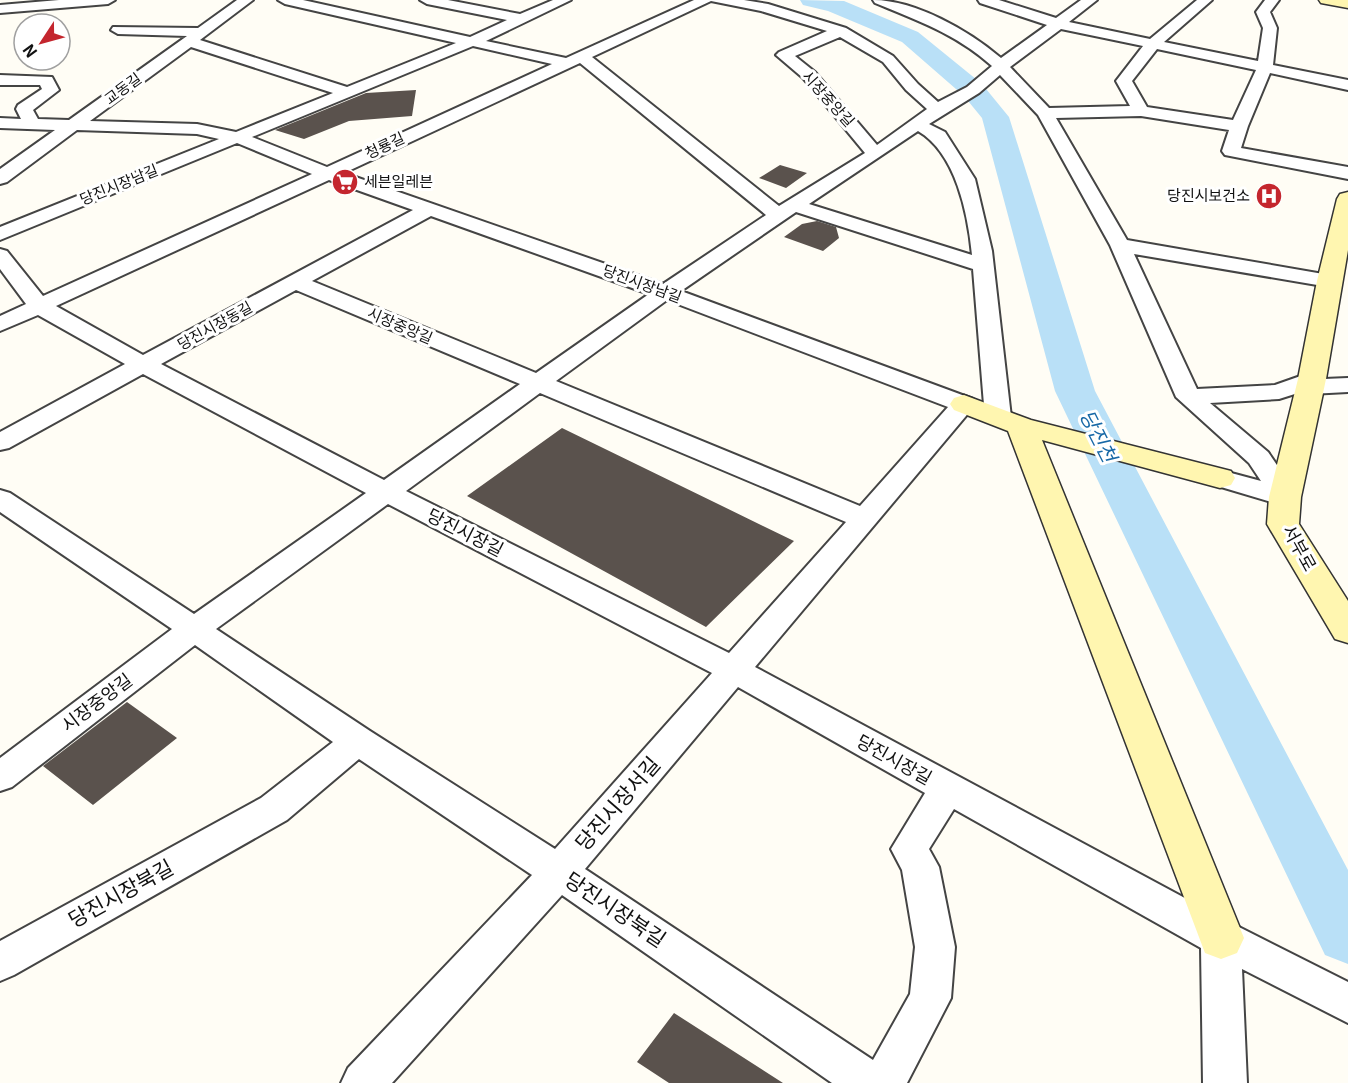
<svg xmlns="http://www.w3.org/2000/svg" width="1348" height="1083" font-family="Georgia,'Noto Sans KR',serif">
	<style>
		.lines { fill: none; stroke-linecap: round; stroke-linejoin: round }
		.river { fill: #b9e0f7; fill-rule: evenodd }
		.building { fill: #5a524d }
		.street-casing { stroke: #444; stroke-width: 4 }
		.secondary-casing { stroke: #333; stroke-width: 3 }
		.street { fill: #fff; fill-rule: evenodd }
		.secondary { fill: #fff6b0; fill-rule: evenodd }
		.labels { text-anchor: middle; stroke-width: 6; stroke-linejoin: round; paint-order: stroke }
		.far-street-label { font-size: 15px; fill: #111; stroke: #fff }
		.far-poi-label { font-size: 15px; fill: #111; stroke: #fff; text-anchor: start }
		.street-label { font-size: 18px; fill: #111; stroke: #fff }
		.water-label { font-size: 20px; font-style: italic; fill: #1768a6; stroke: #fff }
		.near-street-label { font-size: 21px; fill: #111; stroke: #fff }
	</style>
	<rect width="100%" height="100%" fill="#fffdf5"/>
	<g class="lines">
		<path class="river" d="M800 0 844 1 918 32 982 84 1009 117 1095 391 1348 870V964L1325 955 1055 391 982 118 964 96 902 42 828 11 803 5Z"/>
	</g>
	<path class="building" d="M416 90 412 116 349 121 304 139 275 130 366 93Z
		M780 165 807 173 786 188 759 178Z
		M817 221 836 227 839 238 823 251 784 237 802 224Z
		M562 428 794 541 706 627 467 496Z
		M127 702 177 738 93 805 43 766Z
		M674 1013 783 1083H669L637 1062Z"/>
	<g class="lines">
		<defs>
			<path id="street" d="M59 0H115L108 4 0 13V5Z
				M237 0H253L200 40 347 87 456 43 285 4 278 0H303L470 37 507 20 427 4 420 0H448L520 14 553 0H571L486 41 566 58 694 0H744L768 4 846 28 893 56 918 84 938 102 967 87 992 66C956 34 919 21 875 3L873 0C916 0 969 31 1001 58L1047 25 980 3 978 0H999L1056 18 1081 0H1097L1069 22 1150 39 1197 0H1212L1164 42 1258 61 1263 28 1256 12 1265 0H1279L1270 12 1277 28 1273 65 1348 80V90L1270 73 1248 126 1241 148 1348 167V179L1225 155 1222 151 1229 130 1141 116 1056 118 1127 240 1329 275 1337 276 1340 281 1337 286 1329 287 1134 254 1197 389 1275 385 1312 372 1320 374 1324 379 1348 378V392L1310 394 1301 392 1279 399 1210 403 1268 452 1299 497 1295 503 1285 506 1211 484 1207 478 1211 472 1220 470 1261 481 1249 463 1176 397 1110 245 1038 115 1000 75 979 93 929 124 945 132 975 179 992 251 1011 417 1007 422 998 425 989 422 985 417 973 269 796 212 681 291 973 399 976 404 755 667 1235 925 1348 982V1023L1242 969 1247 1083H1203L1201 948 954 809 929 849 939 867 955 947 951 998 907 1083H832L562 895 392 1083H341L348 1068 532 875 359 759 287 820 14 975 0 981V941L261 798 333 742 195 645 12 787 0 791V758L172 629 0 512V490L10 493 194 614 366 493 143 374 9 448 0 450V432L125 364 38 315 0 331V316L26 304 0 269V249L7 251 43 296 312 174 237 143 0 240V227L219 139 197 134 77 130 7 182 0 184V169L55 130 0 128V118L21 119 16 109 18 105 42 89 40 85H0V75L52 77 59 90 33 110 38 119 69 120 187 36 118 34 111 30 113 27 198 28ZM711 1 761 11 827 31 779 52 776 55 803 78 865 153 779 206 592 57ZM1061 29 1143 46 1116 81 1130 106 1049 108 1010 67ZM840 37 883 62 906 90 927 109 877 145 815 72 795 56ZM473 46 552 64 327 167 252 137ZM191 47 333 93 236 132 197 124 90 121ZM1157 49 1256 70 1233 120 1147 107 1132 81ZM580 63 766 215 663 284 344 173ZM918 131C956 153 968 214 972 255L809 204ZM329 180 413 210 143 355 56 306ZM431 216 649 294 536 373 312 281ZM296 290 520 384 384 480 161 364ZM667 300 948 407 860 506 556 381ZM540 393 846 522 729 653 406 491ZM388 504 712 673 555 849 370 731 216 629ZM738 687 925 793 891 849 902 870 915 947 910 994 873 1060 585 869Z"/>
			<path id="secondary" d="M1319 0H1348V8L1321 3Z
				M1348 192V250L1326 379 1301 497 1299 524 1348 601V643L1335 639 1267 524 1269 497 1298 379 1317 281 1337 199 1340 194Z
				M964 395 1031 420 1231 471 1235 478 1231 485 1220 488 1042 440 1244 938 1237 953 1221 959 1205 953 1008 431 954 410 950 404 954 398Z"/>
		</defs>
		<use href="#street" class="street-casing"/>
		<use href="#secondary" class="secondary-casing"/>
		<use href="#street" class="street"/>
		<use href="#secondary" class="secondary"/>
	</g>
	<defs>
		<symbol id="supermarket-disc" viewBox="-11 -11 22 22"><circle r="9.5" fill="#c4262e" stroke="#fff"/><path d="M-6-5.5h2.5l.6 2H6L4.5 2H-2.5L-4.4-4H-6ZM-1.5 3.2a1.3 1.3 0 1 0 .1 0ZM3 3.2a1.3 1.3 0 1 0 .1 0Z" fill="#fff"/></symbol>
		<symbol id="hospital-disc" viewBox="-11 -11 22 22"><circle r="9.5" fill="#c4262e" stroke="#fff"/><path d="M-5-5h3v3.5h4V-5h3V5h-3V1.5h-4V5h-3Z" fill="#fff"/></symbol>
	</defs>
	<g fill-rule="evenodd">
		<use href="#supermarket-disc" x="330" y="167" width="30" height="30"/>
		<use href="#hospital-disc" x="1254" y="181" width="30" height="30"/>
	</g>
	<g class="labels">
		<g class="far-street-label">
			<text transform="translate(123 89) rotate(-36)" y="5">교동길</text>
			<text transform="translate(828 99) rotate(48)" y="5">시장중앙길</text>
			<text transform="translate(385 146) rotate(-25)" y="5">청룡길</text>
			<text transform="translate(119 185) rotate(-22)" y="5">당진시장남길</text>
			<text transform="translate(642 284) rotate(20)" y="5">당진시장남길</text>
			<text transform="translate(215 326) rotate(-29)" y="5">당진시장동길</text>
			<text transform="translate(400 326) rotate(23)" y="5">시장중앙길</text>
		</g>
		<g class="far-poi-label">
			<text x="364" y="187">세븐일레븐</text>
			<text x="1250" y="201" text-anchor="end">당진시보건소</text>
		</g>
		<g class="street-label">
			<text transform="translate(465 533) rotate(27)" y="6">당진시장길</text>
			<text transform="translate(1299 548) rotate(61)" y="6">서부로</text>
			<text transform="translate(97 703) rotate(-37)" y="6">시장중앙길</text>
			<text transform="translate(894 760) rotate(29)" y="6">당진시장길</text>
		</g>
		<g class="water-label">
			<text transform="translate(1098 436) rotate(63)" y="7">당진천</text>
		</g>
		<g class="near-street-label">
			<text transform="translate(618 804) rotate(-49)" y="7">당진시장서길</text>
			<text transform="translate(121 894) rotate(-29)" y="7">당진시장북길</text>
			<text transform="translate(615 910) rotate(34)" y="7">당진시장북길</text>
		</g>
	</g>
	<g transform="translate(42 42) rotate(234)"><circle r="28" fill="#ffffff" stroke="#a0a0a0" stroke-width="1.5"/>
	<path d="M0-4.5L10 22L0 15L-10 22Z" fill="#c4262e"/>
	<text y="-9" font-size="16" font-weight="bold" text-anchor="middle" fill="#111111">N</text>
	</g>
</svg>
